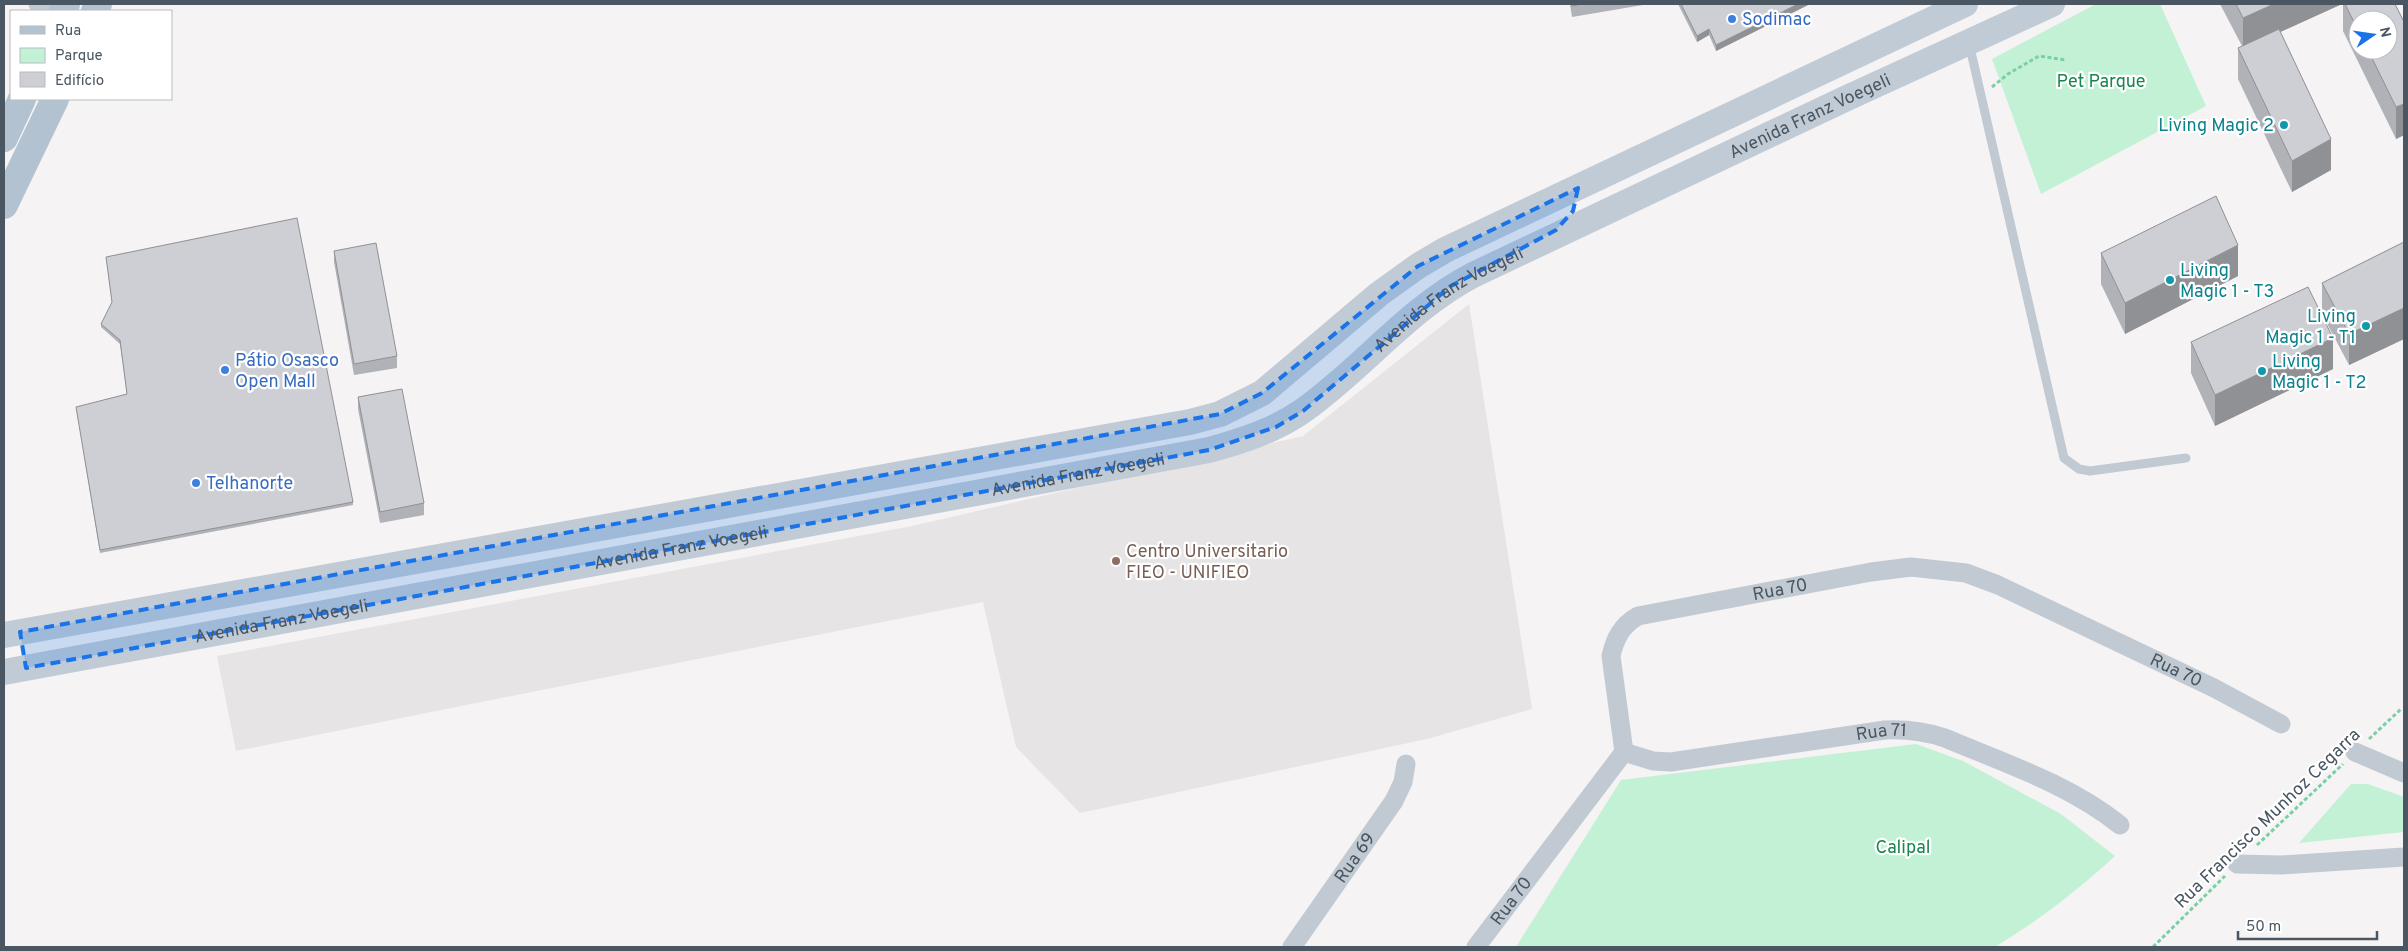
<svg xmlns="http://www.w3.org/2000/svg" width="2408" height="951" font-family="Overpass,sans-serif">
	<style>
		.education { fill: #e6e4e5 }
		.green { fill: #c3f1d5 }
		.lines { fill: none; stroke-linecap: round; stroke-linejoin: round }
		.path { stroke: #7ad0a6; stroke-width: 3; stroke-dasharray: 4 2.5; stroke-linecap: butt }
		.lane { stroke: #c1cad2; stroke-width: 9 }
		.street { stroke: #c1cad2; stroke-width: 19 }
		.secondary { stroke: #c1cbd6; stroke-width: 26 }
		.primary { stroke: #b3c2d1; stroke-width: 28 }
		.wall { fill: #b0b2b7; fill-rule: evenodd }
		.shaded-wall { fill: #909195 }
		.building { fill: #cdcfd5; stroke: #909195 }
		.marked { fill: #1a73e8; fill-opacity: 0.2; stroke: #1a73e8; stroke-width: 4; stroke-dasharray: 10 6; stroke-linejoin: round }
		.shop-dot { fill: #3f7fe0; stroke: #fff; stroke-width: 2 }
		.culture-dot { fill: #0f9aa8; stroke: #fff; stroke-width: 2 }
		.education-dot { fill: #8d6e63; stroke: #fff; stroke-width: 2 }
		.labels { text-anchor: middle; stroke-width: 4.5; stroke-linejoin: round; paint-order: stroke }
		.shop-label { font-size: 18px; fill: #366cbe; stroke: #fff; text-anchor: start }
		.park-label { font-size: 18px; fill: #17864f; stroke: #fff }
		.street-label { font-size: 18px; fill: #4a5661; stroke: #fff }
		.culture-label { font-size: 18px; fill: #0d838f; stroke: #fff; text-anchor: end }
		.education-label { font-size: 18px; fill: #785e54; stroke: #fff; text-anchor: start }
	</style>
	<rect width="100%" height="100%" fill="#f5f3f3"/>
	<path class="education" d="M1469 304 1532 709 1427 739 1080 813 1016 747 983 602 236 751 217 656 912 526 1303 436Z"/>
	<path class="green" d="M2096 4H2160L2206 106 2041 194 1992 59Z
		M1916 744 1963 761 2061 814 2115 856C2078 890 2038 921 1995 947H1516L1621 780Z
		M2351 784H2368L2404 797V832L2299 843Z"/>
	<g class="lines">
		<path class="path" d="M1992 87 2008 74 2039 56 2066 60
			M2369 739 2401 709
			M2257 845 2343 764
			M2153 947 2225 876"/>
		<path class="lane" d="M1969 43 2064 458 2079 469 2090 471 2186 458"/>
		<g class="street">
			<path d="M38 4 53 11"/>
			<path id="s1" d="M1624 752 1653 761 1671 762 1885 730C1907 729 1924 731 1945 738 2004 763 2069 784 2120 825"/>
			<path d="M2355 752 2404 773"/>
			<path d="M2237 864 2281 865 2404 857"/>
			<path id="s2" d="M1292 947 1394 801 1403 782 1406 764"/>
			<path id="s3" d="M1476 947 1624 752 1611 656C1615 638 1622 625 1638 616L1871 572 1911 567 1966 573 1998 585 2214 688 2281 724"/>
		</g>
		<g class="secondary">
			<path d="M4 635 1190 422 1220 414 1262 393 1379 294 1418 266 1445 250 1965 4"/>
			<path id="s4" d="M4 672 1209 450C1242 441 1276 430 1304 410 1363 368 1408 309 1473 275L1847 98 2052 4"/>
		</g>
		<path class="primary" d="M63 11 66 4
			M95 11 98 4
			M4 138 22 99
			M4 205 55 99"/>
	</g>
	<path class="wall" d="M1570 4H1649L1572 17Z
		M1678 4H1810L1716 51 1709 35 1697 42Z
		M2220 4H2342L2280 32 2331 170 2292 192 2238 79V48L2242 46Z
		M2343 4H2395L2404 22V135L2396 139 2343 31ZM2358 20 2388 50H2358Z
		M2404 242V339L2349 365 2322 314V283Z
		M334 251 397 356V368L354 375 334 262Z
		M2101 253 2238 276 2125 334 2101 284Z
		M106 257 353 502V505L100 553 76 407 127 394 120 344 101 327V324L112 303Z
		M2191 342 2333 369 2215 426 2191 373Z
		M358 397 424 503V515L380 523 358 409Z"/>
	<path class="shaded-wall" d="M1798 4H1810L1716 51V45Z
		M2274 4H2342L2243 49V18Z
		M1709 29V35L1697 42V36Z
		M2404 104V135L2396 139V107Z
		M2331 139V170L2292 192V161Z
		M2238 245V276L2125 334V303Z
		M2404 308V339L2349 365V334Z
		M2333 338V369L2215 426V395Z"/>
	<path class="building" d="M1572 4H1582L1572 6Z
		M1681 4H1798L1716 45 1709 29 1697 36Z
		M2236 4H2274L2243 18Z
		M2345 4H2395L2404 22V104L2396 107 2368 50H2388V20H2358V30Z
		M2279 29 2331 139 2292 161 2238 48Z
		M2216 196 2238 245 2125 303 2101 253Z
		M297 218 353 502 100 550 76 407 127 394 120 340 101 324 112 302 106 257Z
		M2404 242V308L2349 334 2322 283Z
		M376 243 397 356 354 364 334 251Z
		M2308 287 2333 338 2215 395 2191 342Z
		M402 389 424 503 380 512 358 397Z"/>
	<path class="marked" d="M1578 188 1573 211 1556 230 1451 286 1303 411 1276 427 1209 450 26 668 20 632 1220 414 1262 393 1418 266Z"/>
	<g class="shop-dot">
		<circle cx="1732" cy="19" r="5"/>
		<circle cx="225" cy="370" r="5"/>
		<circle cx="196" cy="483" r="5"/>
	</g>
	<g class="culture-dot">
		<circle cx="2284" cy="125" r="5"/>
		<circle cx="2170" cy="280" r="5"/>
		<circle cx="2366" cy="326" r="5"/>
		<circle cx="2262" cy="371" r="5"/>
	</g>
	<circle class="education-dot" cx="1116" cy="561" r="5"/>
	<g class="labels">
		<g class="shop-label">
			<text x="1742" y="25">Sodimac</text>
			<text x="235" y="366">Pátio Osasco<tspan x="235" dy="21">Open Mall</tspan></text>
			<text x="206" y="489">Telhanorte</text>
		</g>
		<g class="park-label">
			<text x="2101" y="87">Pet Parque</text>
			<text x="1903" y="853">Calipal</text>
		</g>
		<g class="street-label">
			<text dy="6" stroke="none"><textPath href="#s4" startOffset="1918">Avenida Franz Voegeli</textPath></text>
			<text dy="6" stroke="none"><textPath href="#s4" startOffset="1512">Avenida Franz Voegeli</textPath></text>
			<text dy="6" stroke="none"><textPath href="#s4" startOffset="1092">Avenida Franz Voegeli</textPath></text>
			<text dy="6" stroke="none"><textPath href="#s4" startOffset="688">Avenida Franz Voegeli</textPath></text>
			<text dy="6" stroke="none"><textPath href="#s3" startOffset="536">Rua 70</textPath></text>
			<text dy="6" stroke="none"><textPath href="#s4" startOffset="282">Avenida Franz Voegeli</textPath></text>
			<text dy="6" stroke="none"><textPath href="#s3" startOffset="956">Rua 70</textPath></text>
			<text dy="6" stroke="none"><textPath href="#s1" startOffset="261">Rua 71</textPath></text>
			<text transform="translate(2267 818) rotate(-44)" y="6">Rua Francisco Munhoz Cegarra</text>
			<text dy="6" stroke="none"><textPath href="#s2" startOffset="109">Rua 69</textPath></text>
			<text dy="6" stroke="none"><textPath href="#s3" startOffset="58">Rua 70</textPath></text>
		</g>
		<g class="culture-label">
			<text x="2274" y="131">Living Magic 2</text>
			<text x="2180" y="276" text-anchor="start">Living<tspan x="2180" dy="21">Magic 1 - T3</tspan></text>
			<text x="2356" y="322">Living<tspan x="2356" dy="21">Magic 1 - T1</tspan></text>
			<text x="2272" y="367" text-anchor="start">Living<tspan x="2272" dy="21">Magic 1 - T2</tspan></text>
		</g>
		<g class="education-label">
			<text x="1126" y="557">Centro Universitario<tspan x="1126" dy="21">FIEO - UNIFIEO</tspan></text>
		</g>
	</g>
	<rect width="2408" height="951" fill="none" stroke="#4a5661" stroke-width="10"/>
	<rect x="10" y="10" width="162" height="90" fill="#ffffff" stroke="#b7bbc0"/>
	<rect x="20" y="26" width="25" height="8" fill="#b3c2d1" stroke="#b7bbc0"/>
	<text x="55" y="35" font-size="15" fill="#4a5661">Rua</text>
	<rect x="20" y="48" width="25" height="15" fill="#c3f1d5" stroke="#b7bbc0"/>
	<text x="55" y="60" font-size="15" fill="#4a5661">Parque</text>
	<rect x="20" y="72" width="25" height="15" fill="#cdcfd5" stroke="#b7bbc0"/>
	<text x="55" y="85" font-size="15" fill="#4a5661">Edifício</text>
	<g transform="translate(2373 35) rotate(77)"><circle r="24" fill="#ffffff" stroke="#b7bbc0"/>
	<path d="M0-4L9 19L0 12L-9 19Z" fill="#1a73e8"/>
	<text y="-8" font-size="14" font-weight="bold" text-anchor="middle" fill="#4a5661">N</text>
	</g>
	<path d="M2238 931v8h139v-8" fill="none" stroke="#4a5661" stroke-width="2.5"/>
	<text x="2246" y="931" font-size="15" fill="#4a5661" stroke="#ffffff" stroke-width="4" paint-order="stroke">50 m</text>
</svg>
